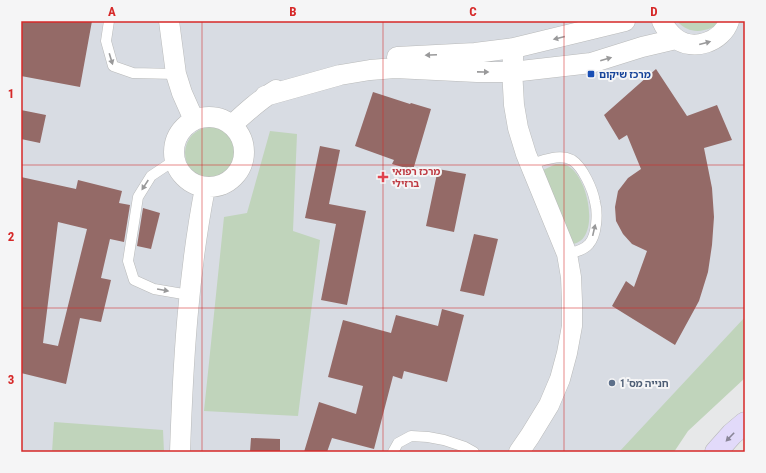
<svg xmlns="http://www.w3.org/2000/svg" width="766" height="473" font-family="'Roboto Condensed','Noto Sans Hebrew',sans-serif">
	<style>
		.built { fill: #d8dce3 }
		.green { fill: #c0d4bb }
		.building { fill: #946a67; fill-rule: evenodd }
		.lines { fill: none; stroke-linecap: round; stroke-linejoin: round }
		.service-casing { stroke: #b9baba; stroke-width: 11 }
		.minor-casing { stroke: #b9baba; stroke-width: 21 }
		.secondary-casing { stroke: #b9baba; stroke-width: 23 }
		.service { stroke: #fff; stroke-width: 10 }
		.minor { stroke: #fff; stroke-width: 20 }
		.secondary { stroke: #e2dafa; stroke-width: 22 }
		.oneway { fill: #99999a }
		.oneway2 { fill: #898597 }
		.grid { fill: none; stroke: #d62828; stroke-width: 1; stroke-opacity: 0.55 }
		.transit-dot { fill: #1a4fb4; stroke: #f5f5f6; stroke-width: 1.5 }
		.health-dot { fill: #e0444e; stroke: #f5f5f6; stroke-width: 1.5 }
		.service-dot { fill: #5c6f8a; stroke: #f5f5f6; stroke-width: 1.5 }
		.labels { text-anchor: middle; stroke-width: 4; stroke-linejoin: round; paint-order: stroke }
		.transit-label { font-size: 10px; font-weight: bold; fill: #164399; stroke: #f5f5f6; text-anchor: start }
		.health-label { font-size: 10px; font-weight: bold; fill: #be3a42; stroke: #f5f5f6; text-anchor: start }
		.service-label { font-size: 10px; font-weight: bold; fill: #4e5e75; stroke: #f5f5f6; text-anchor: start }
		.neatline { fill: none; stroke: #d62828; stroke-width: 1.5 }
		.grid-label { font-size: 13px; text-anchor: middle; font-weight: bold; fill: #d62828 }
	</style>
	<rect width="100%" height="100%" fill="#e7e8e9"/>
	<path class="built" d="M21 21H745V333L628 452H21Z"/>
	<path class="green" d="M677 21H724C709 31 691 37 677 21Z
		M185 153a26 26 0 1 1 52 0a26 26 0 1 1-52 0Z
		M270 131 297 134 293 231 320 240 298 416 204 411 224 217 247 213Z
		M556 164C560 164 564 164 568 166 586 176 596 220 584 237 581 242 574 244 568 246L543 170Z
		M745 317V378L688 431 674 452H619Z
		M54 422 163 430 164 452H52Z"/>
	<path class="building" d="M21 21H92L80 87 21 76Z
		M656 69 687 116 717 105 732 140 704 148 712 188 714 217 712 245 708 272 699 301 675 345 612 306 626 281 634 287 647 251 632 244 623 234 616 221 615 207 618 191 628 178 641 169 627 135 619 140 604 115Z
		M373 92 410 104 411 103 431 109 413 170 392 164 394 160 355 146Z
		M21 110 46 115 40 143 21 139Z
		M320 146 340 150 329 204 366 211 347 305 321 300 336 224 305 218Z
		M438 169 466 174 454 232 426 226Z
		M21 177 76 189 78 180 122 191 119 203 130 205 124 242 110 239 101 278 111 280 101 322 80 318 66 384 21 373ZM58 222 87 229 58 346 43 343Z
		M143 208 160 213 151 249 137 246Z
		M474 234 498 239 484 296 460 291Z
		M442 309 464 315 447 382 404 371 402 379 393 376 374 449 332 438 327 452H304L319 402 356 414 363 386 328 377 343 320 391 333 396 315 438 326Z
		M251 438 280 439V452H250Z"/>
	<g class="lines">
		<defs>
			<path id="service" d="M109 21 106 41 113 66 133 73 176 74
				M175 160 151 176 138 197 128 261 134 280 154 289 189 295
				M530 164C543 161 559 153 572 160 583 167 593 190 595 202 598 213 597 235 589 244 584 250 575 252 567 254
				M393 452 398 443 411 436 428 437 444 440 465 447 474 452"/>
			<path id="minor" d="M169 21 176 74 182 93 194 120
				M662 21C665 28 669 33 675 38 693 52 722 42 729 21
				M514 48 512 69 514 105 518 128 526 154 567 254 571 277 572 301V326L567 353 560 379 549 405 530 436 519 452
				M397 57 475 53 514 48 625 21
				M265 96 340 75 370 70 395 68 477 72H512L591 63 642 47 676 39
				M174 152a35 35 0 1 1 70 0a35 35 0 1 1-70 0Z
				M232 125C246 112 259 100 276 90
				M180 452C183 364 188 275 205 188"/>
			<path id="secondary" d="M716 452 732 434 745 423"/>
		</defs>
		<use href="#service" class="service-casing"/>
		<use href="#minor" class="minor-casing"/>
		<use href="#secondary" class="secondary-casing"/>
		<use href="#service" class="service"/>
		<use href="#minor" class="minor"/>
		<use href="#secondary" class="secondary"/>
	</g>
	<defs><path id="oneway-solid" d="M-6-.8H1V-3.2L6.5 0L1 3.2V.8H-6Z"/></defs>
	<g class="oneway">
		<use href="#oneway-solid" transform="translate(559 38) rotate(166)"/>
		<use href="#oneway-solid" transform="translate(705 43) rotate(-15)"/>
		<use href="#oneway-solid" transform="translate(431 55) rotate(177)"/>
		<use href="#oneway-solid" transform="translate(111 59) rotate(73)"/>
		<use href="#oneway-solid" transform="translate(606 59) rotate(-16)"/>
		<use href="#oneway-solid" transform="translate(483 72) rotate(1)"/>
		<use href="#oneway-solid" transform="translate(145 185) rotate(123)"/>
		<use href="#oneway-solid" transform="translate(594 230) rotate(-77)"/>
		<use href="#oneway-solid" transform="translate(163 290) rotate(10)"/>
	</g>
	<use class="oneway2" href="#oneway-solid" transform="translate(730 437) rotate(134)"/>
	<path class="grid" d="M202 21V452M383 21V452M564 21V452M21 165H745M21 308H745"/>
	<rect class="transit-dot" x="587" y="70" width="8" height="8" rx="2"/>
	<path class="health-dot" d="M381 171h4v4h4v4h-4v4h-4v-4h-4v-4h4z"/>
	<circle class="service-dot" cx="612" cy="383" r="4"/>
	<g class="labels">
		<g class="transit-label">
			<text x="599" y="78">מרכז שיקום</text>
		</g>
		<g class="health-label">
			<text x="392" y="175">מרכז רפואי<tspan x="392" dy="12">ברזילי</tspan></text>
		</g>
		<g class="service-label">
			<text x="620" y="387">חנייה מס' 1</text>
		</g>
	</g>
	<rect width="766" height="473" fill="none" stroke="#f5f5f6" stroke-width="44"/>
	<rect x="22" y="22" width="722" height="429" class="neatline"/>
	<g class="grid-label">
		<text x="112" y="16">A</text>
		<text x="293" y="16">B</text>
		<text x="473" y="16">C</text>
		<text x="654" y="16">D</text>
		<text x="11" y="98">1</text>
		<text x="11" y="241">2</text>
		<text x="11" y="384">3</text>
	</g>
</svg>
